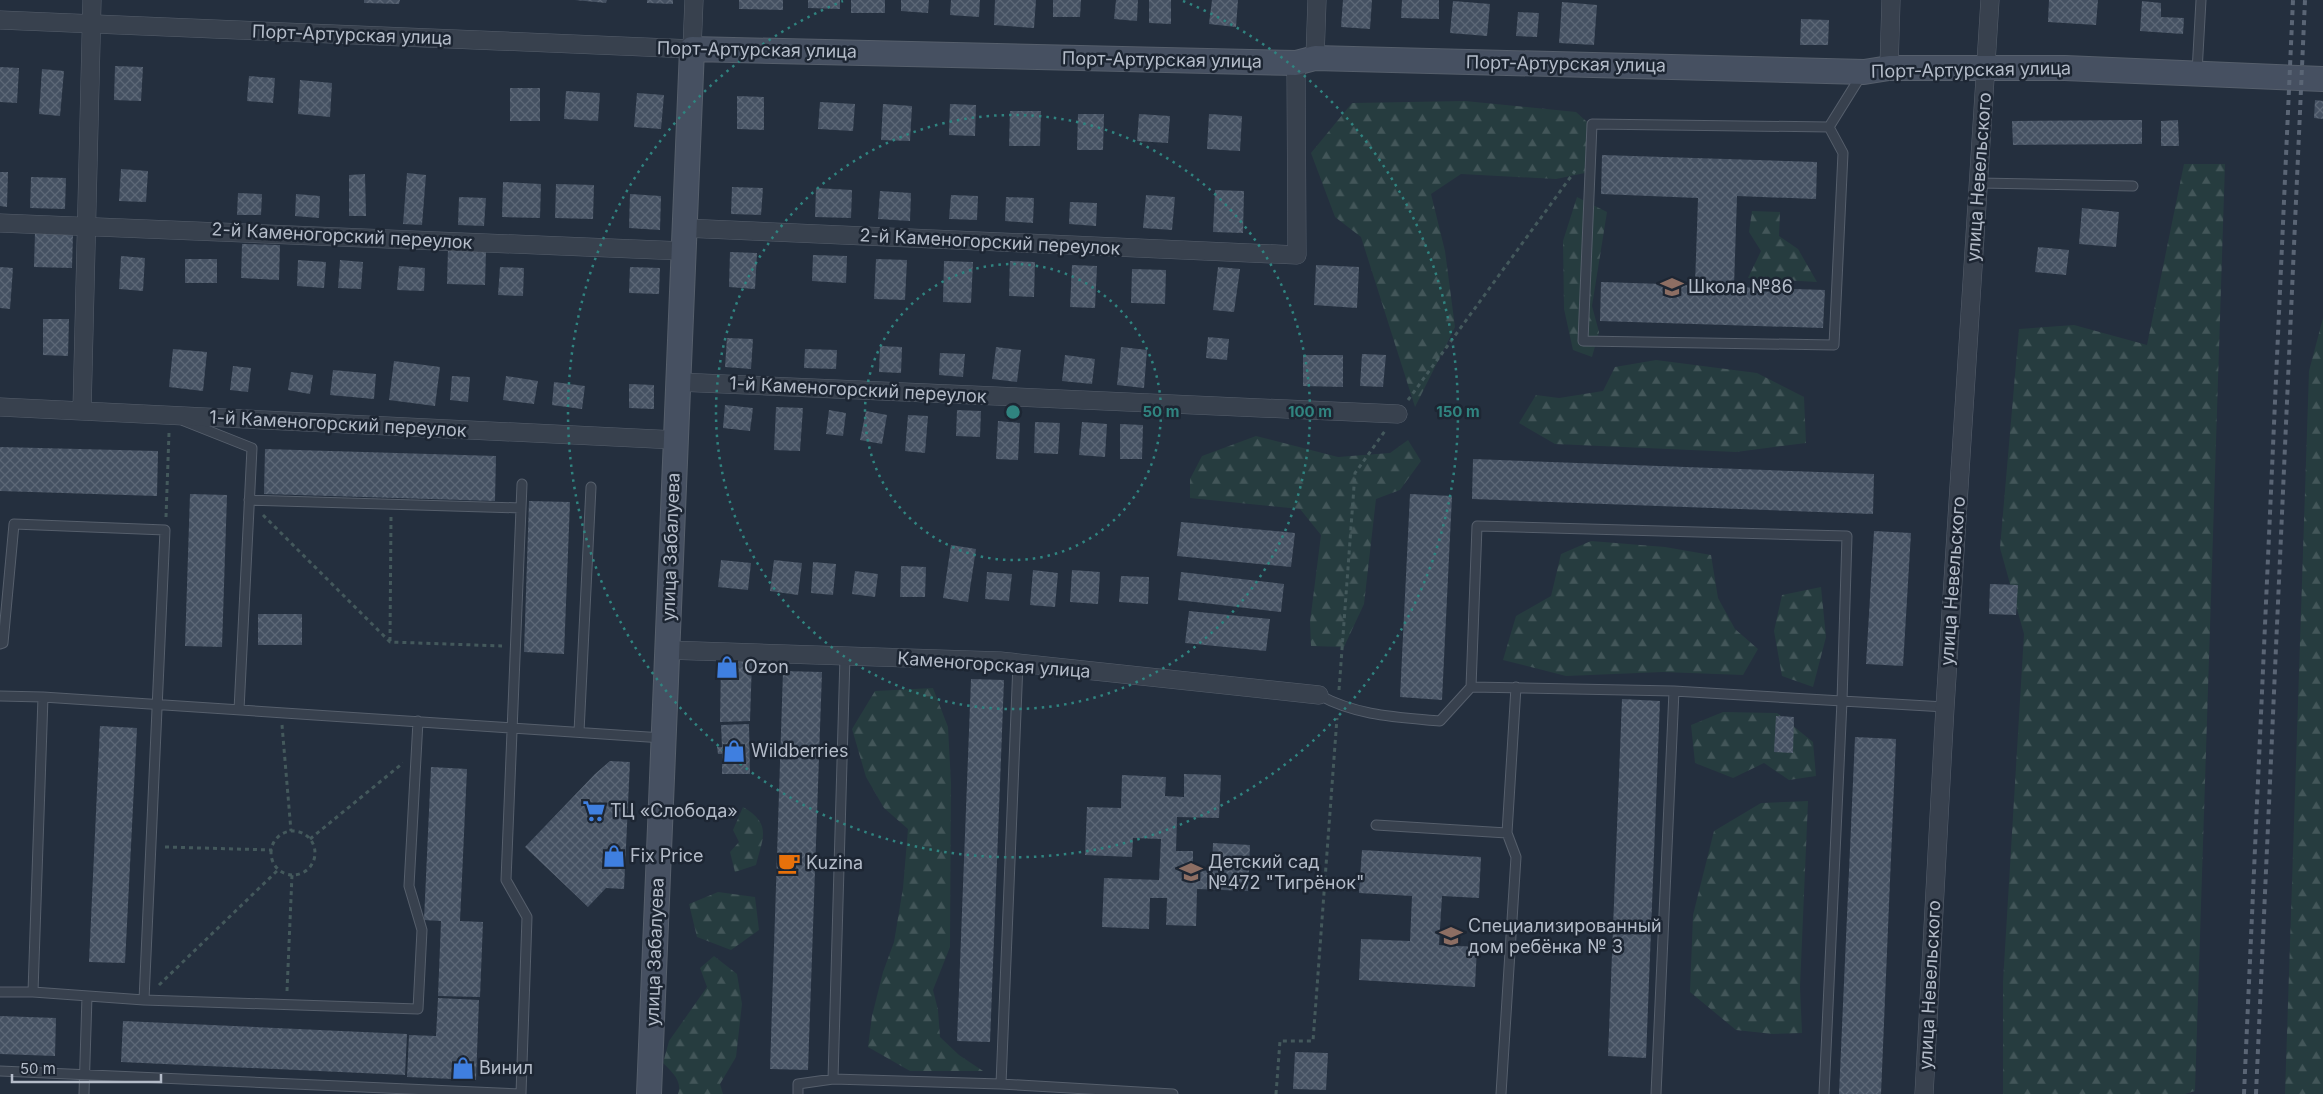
<svg xmlns="http://www.w3.org/2000/svg" width="2323" height="1094" font-family="Inter,sans-serif">
	<style>
		.forest { fill: url(#forest-firs) }
		.building { fill: url(#building-cross-hatch) }
		.lines { fill: none; stroke-linecap: round; stroke-linejoin: round }
		.lane-casing { stroke: #565f6c; stroke-width: 11 }
		.street-casing { stroke: #565f6c; stroke-width: 19 }
		.secondary-casing { stroke: #565f6c; stroke-width: 26 }
		.path { stroke: #44595c; stroke-width: 3; stroke-dasharray: 4 4; stroke-linecap: butt }
		.lane { stroke: #38414e; stroke-width: 9 }
		.street { stroke: #38414e; stroke-width: 18 }
		.secondary { stroke: #465061; stroke-width: 24 }
		.rail { stroke: #5a6575; stroke-width: 4; stroke-dasharray: 5 5; stroke-linecap: butt }
		.ring { fill: none; stroke: #308480; stroke-width: 2.5; stroke-dasharray: 2.5 5 }
		.labels { text-anchor: middle; stroke-width: 5; stroke-linejoin: round; paint-order: stroke }
		.street-label { font-size: 18px; fill: #b4bcc9; stroke: #1d2633 }
		.poi-label { font-size: 18px; fill: #b4bcc9; stroke: #1d2633; text-anchor: start }
		.centre { fill: #308480; stroke: #1d2633; stroke-width: 2.5 }
		.ring-label { font-size: 15px; text-anchor: middle; font-weight: bold; fill: #308480; stroke: #1d2633; stroke-width: 5; stroke-linejoin: round; paint-order: stroke }
	</style>
	<defs>
		<pattern id="forest-firs" width="22" height="20" patternUnits="userSpaceOnUse" patternTransform="scale(1.25)"><rect width="22" height="20" fill="#263c3f"/><path d="M5 1l3.5 6h-7zM16 11l3.5 6h-7z" fill="#435659"/></pattern>
		<pattern id="building-cross-hatch" width="8" height="8" patternUnits="userSpaceOnUse" patternTransform="scale(1.25)"><rect width="8" height="8" fill="#455162"/><path d="M0 0l8 8M0 8l8-8" fill="none" stroke="#5d6877"/></pattern>
	</defs>
	<rect width="100%" height="100%" fill="#242f3e"/>
	<path class="forest" d="M1465 101 1576 112 1596 130 1594 152 1585 173 1556 179 1461 174 1431 194 1445 251 1455 327 1415 407 1361 237 1335 217 1311 153 1352 103Z
		M2184 164H2225L2195 1091 2185 1094H2003V982L2024 634 2000 548 2019 329 2074 325 2147 345Z
		M1577 197 1607 212 1592 306 1599 332 1592 357 1573 350 1564 309 1563 241Z
		M1752 211 1780 212 1779 236 1798 249 1817 282 1748 278 1761 251 1749 232Z
		M2323 318V1094H2285L2309 371Z
		M1656 360 1757 373 1804 397 1806 443 1736 452 1555 444 1519 423 1536 395 1559 398 1603 391 1615 367Z
		M1256 436 1338 457 1390 453 1408 440 1421 461 1400 490 1376 499 1364 604 1344 647 1311 646 1310 622 1321 535 1300 509 1190 498V479L1202 456Z
		M1591 541 1665 547 1711 555 1718 598 1735 629 1758 649 1743 675 1663 672 1566 676 1503 660 1516 616 1551 596 1561 554Z
		M1821 587 1826 637 1813 687 1782 676 1774 631 1782 595Z
		M933 688 948 727 951 783 950 947 933 990 938 1010 940 1037 959 1055 983 1071H910L868 1047 872 1016 883 972 894 942 903 888 908 829 884 808 866 777 852 729 875 691Z
		M1723 712 1777 713 1813 742 1816 776 1789 780 1764 763 1733 778 1695 763 1691 725Z
		M1808 801 1800 987 1802 1033 1773 1034 1736 1030 1690 992 1693 915 1714 831 1761 803Z
		M743 807C772 824 763 837 756 865L735 872 730 852 739 842 733 830Z
		M718 892 755 897 759 930 731 950 697 937 689 904Z
		M714 956 737 974 742 1004 736 1057 720 1084 723 1094H678C683 1081 671 1071 663 1063L669 1041 707 987 700 968Z"/>
	<path class="building" d="M364 0H400L399 4 364 3Z
		M575 0H607L606 3Z
		M647 0H673V4L647 3Z
		M739 0H783V10L739 9Z
		M808 0H840V9L808 8Z
		M851 0H885V13H851Z
		M901 0H929L928 13 901 11Z
		M951 0H980L979 17 950 15Z
		M995 0H1036L1034 28 994 25Z
		M1053 0H1081L1080 17H1053Z
		M1116 0H1138L1137 21 1114 19Z
		M1149 0H1171V24L1149 23Z
		M1212 0H1238L1236 27 1209 24Z
		M1343 0H1372L1370 29 1341 27Z
		M1402 0H1439V19L1401 18Z
		M2049 0H2098L2096 25 2048 22Z
		M1453 1 1490 4 1487 36 1450 33Z
		M2142 1 2161 3V17L2184 18 2183 34 2140 31Z
		M1562 2 1597 5 1594 45 1559 43Z
		M1518 12 1539 13 1537 37 1516 36Z
		M1801 19 1829 20 1828 45H1800Z
		M115 66 143 67 141 101 114 100Z
		M0 67 19 68 17 103 0 102Z
		M42 69 64 71 60 116 39 114Z
		M249 76 275 78 273 103 247 101Z
		M300 80 332 83 330 117 298 114Z
		M510 88H540V121H510Z
		M566 91 600 93 598 121 564 119Z
		M637 93 664 95 661 129 634 127Z
		M737 96 764 97V130L737 129Z
		M2315 100 2323 101V119L2314 118Z
		M820 102 855 104 853 131 818 129Z
		M883 104 912 106 910 141 881 140Z
		M950 104 976 105 975 136 949 135Z
		M1010 111H1041L1040 146H1009Z
		M1078 114H1104L1103 150H1077Z
		M1139 114 1170 116 1168 143 1137 141Z
		M1209 114 1242 116 1240 151 1207 149Z
		M2142 120V144L2013 145 2012 121Z
		M2178 120 2179 146H2161V121Z
		M1602 155 1817 162 1816 199 1737 196 1734 287 1825 290 1823 328 1600 321 1601 282 1695 285 1698 198 1601 194Z
		M121 169 148 171 146 202 119 201Z
		M0 172H8L7 207 0 206Z
		M407 173 426 175 422 225 403 224Z
		M365 174 366 216H349V175Z
		M31 177 66 178 65 209 30 208Z
		M503 182 541 184 540 218 502 217Z
		M556 184 594 185 593 219 555 218Z
		M732 187 763 188 761 215 731 214Z
		M816 188 852 190 851 218 815 217Z
		M1215 190 1244 191 1243 233 1213 232Z
		M880 191 911 193 910 221 878 219Z
		M238 193 262 194 261 215H237Z
		M296 194 320 196 319 218 295 216Z
		M630 194 661 196 660 230 629 228Z
		M951 195 978 196 977 220 949 219Z
		M1146 195 1175 197 1172 230 1143 228Z
		M459 197 486 198 484 226 458 225Z
		M1006 197 1034 198 1033 223 1005 221Z
		M1070 202 1097 203 1096 226 1069 224Z
		M2082 208 2119 212 2116 247 2079 244Z
		M35 232 73 234 72 268 34 267Z
		M242 244 280 245 279 280 241 278Z
		M2038 247 2069 250 2066 275 2035 272Z
		M448 249 486 250 485 285 447 284Z
		M730 252 757 253 755 289 729 287Z
		M813 255 847 256 846 283 812 281Z
		M121 256 145 258 143 291 119 289Z
		M185 259H217V283H185Z
		M876 259 907 260 905 300 874 299Z
		M298 260 326 262 324 288 297 286Z
		M340 260 363 262 361 289 338 288Z
		M944 261 973 262 971 303 943 302Z
		M1010 261 1035 262 1034 297 1009 296Z
		M1072 265 1097 266 1095 308 1070 307Z
		M1316 265 1359 267 1357 308 1314 305Z
		M399 266 425 268 424 291 397 290Z
		M0 267 13 268 10 309 0 308Z
		M500 267 524 268 523 296 498 295Z
		M630 267 660 268 659 294 629 293Z
		M1218 267 1240 269 1234 312 1213 310Z
		M1132 269 1166 270 1165 304 1131 303Z
		M43 319H69L68 356 43 355Z
		M1208 337 1229 339 1227 360 1206 358Z
		M727 338 753 339 751 369 725 367Z
		M880 346 902 347 901 373 879 372Z
		M996 347 1021 350 1017 382 992 379Z
		M1121 347 1147 350 1144 388 1117 385Z
		M173 349 207 352 203 391 169 387Z
		M805 349 837 350 836 369 804 368Z
		M940 353 965 354 963 377 939 375Z
		M1362 354 1386 355 1383 387 1360 386Z
		M1065 355 1095 359 1092 384 1062 381Z
		M1303 355H1343V387L1303 386Z
		M394 361 440 367 435 406 389 400Z
		M233 366 251 368 248 392 230 390Z
		M333 370 376 374 374 399 330 395Z
		M291 372 313 375 310 394 288 390Z
		M452 376 470 377 468 402 450 400Z
		M506 376 538 381 534 404 503 400Z
		M554 382 585 386 582 409 552 405Z
		M629 384 654 385V409L629 408Z
		M725 405 753 408 750 431 723 428Z
		M776 407 803 408 800 451 774 450Z
		M829 410 846 413 843 436 826 434Z
		M957 410 981 411 980 437 956 436Z
		M866 411 887 415 882 444 860 440Z
		M908 415 928 416 925 453 905 451Z
		M998 421 1020 423 1018 460 996 459Z
		M1035 422 1060 423 1058 454 1034 453Z
		M1082 422 1107 424 1105 457 1079 455Z
		M1120 424 1143 425 1142 459H1120Z
		M0 447 158 451 157 496 0 491Z
		M265 449 496 456 495 501 264 494Z
		M1473 459 1874 474 1873 514 1472 499Z
		M190 494 227 495 222 647 185 646Z
		M1410 494 1452 496 1442 700 1400 697Z
		M529 501 570 502 564 654 524 652Z
		M1181 522 1295 533 1291 567 1177 556Z
		M1874 531 1911 533 1903 666 1866 664Z
		M951 545 976 549 968 602 943 598Z
		M721 560 751 563 748 590 718 587Z
		M774 560 802 563 798 595 770 591Z
		M813 562 836 564 833 595 811 593Z
		M901 566 926 567 925 597H900Z
		M1033 570 1058 573 1055 607 1030 605Z
		M1072 570 1100 572 1098 604 1070 602Z
		M855 571 878 574 875 597 852 594Z
		M987 572 1012 574 1009 601 985 599Z
		M1181 572 1284 584 1281 612 1178 600Z
		M1121 576 1149 577 1148 604 1119 602Z
		M1990 584 2018 585 2016 615 1989 614Z
		M1189 611 1270 619 1266 651 1185 643Z
		M258 614H302V645H258Z
		M721 659 752 660 750 721 720 722Z
		M783 671 822 672 808 1070 770 1069Z
		M971 679 1004 680 990 1042 957 1041Z
		M1622 699 1660 701 1646 1058 1608 1056Z
		M1776 716 1794 717 1793 753 1774 752Z
		M749 724 750 774H722V754H718L717 747H722L721 725Z
		M100 726 137 728 125 963 89 962Z
		M1855 737 1896 739 1881 1094H1839Z
		M610 761 630 762 624 889 606 888 588 907 525 847 595 774Z
		M431 767 467 769 460 921 483 922 480 997 438 996 441 921 424 920Z
		M1184 774 1221 775 1219 818 1177 817 1176 851H1193V870L1212 871 1213 843 1250 845 1248 891 1197 889 1196 926 1166 925 1167 898H1150L1149 929 1102 927 1104 878 1159 880 1161 839 1133 838 1132 857 1085 855 1087 807 1121 808 1122 775 1166 777 1165 796 1184 797Z
		M1362 850 1481 857 1479 898 1442 896 1439 945 1477 947 1475 987 1359 980 1361 939 1410 941 1412 896 1359 893Z
		M438 998 479 1000 476 1080 407 1077 409 1035 436 1036Z
		M0 1016 56 1018 55 1056 0 1054Z
		M123 1021 407 1034 405 1075 121 1062Z
		M1295 1052 1328 1053 1326 1090 1293 1089Z"/>
	<g class="lines">
		<defs>
			<path id="lane" d="M2197 72 2201 0
				M1829 127 1843 153 1834 345 1583 341 1592 124 1829 127 1862 74
				M1979 183 2133 186
				M184 421 252 448 239 710
				M249 500 521 508
				M0 644 3 643 14 524 165 530 144 1000 33 992
				M1471 687 1477 526 1847 536 1842 701 1824 1094
				M1319 695C1357 716 1397 717 1440 721L1471 687 1674 691 1945 707
				M0 696 43 697
				M579 732 591 487
				M1376 825 1507 833
				M0 992H33L43 697 663 738
				M144 1000 418 1009 422 930 409 886 418 721
				M0 1071 521 1094 527 917 506 880 522 484
				M833 1079 845 656
				M1001 1084 1173 1094
				M84 1094 87 996
				M798 1094V1084L833 1079 1001 1084 1018 663
				M1501 1094 1516 857 1507 833 1516 687
				M1656 1094 1674 691"/>
			<path id="street" d="M0 20 692 49 694 0
				M1315 58 1317 0
				M1889 68 1891 0
				M0 223 683 251
				M684 228 1297 255 1296 63
				M678 382 1398 414
				M0 407 676 440
				M82 411 92 0
				M667 650 1000 661 1319 695
				M1924 1094 1945 707 1990 0"/>
			<path id="secondary" d="M649 1094 692 49 1296 63 1315 58 1864 72 1889 68H2065L2323 79"/>
		</defs>
		<use href="#lane" class="lane-casing"/>
		<use href="#street" class="street-casing"/>
		<use href="#secondary" class="secondary-casing"/>
		<path class="path" d="M1408 400 1575 171
			M263 515 390 642 502 646
			M166 517 169 433
			M390 641 391 517
			M1339 690 1355 473 1385 431
			M282 725 291 831
			M271 853a22 22 0 1 1 44 0a22 22 0 1 1-44 0Z
			M310 839 403 763
			M165 847 272 850
			M159 985 279 869
			M287 991 292 875
			M1276 1094 1280 1041H1313L1337 718"/>
		<use href="#lane" class="lane"/>
		<use href="#street" class="street"/>
		<use href="#secondary" class="secondary"/>
		<path class="rail" d="M2244 1094 2293 0
			M2256 1094 2305 0"/>
	</g>
	<g class="ring">
		<circle cx="1013" cy="412" r="148"/>
		<circle cx="1013" cy="412" r="297"/>
		<path d="M1183 1A445 445 0 1 1 843 1"/>
	</g>
	<defs>
		<symbol id="school-bare" viewBox="-9 -9 18 18"><path d="M0-5L7-2L0 1L-7-2ZM-4 1L0 2.5L4 1V4Q0 6-4 4Z" fill="#8d6e63" stroke="#1d2633" stroke-width="2.5" paint-order="stroke"/></symbol>
		<symbol id="shop-bare" viewBox="-9 -9 18 18"><path d="M-5-2.5h2.3a2.7 3.5 0 0 1 5.4 0H5L5.5 6h-11ZM-1.5-2.5h3a1.5 2.3 0 0 0-3 0Z" fill="#3f7fe0" stroke="#1d2633" stroke-width="2.5" paint-order="stroke"/></symbol>
		<symbol id="supermarket-bare" viewBox="-9 -9 18 18"><path d="M-6-5.5h2.5l.6 2H6L4.5 2H-2.5L-4.4-4H-6ZM-1.5 3.2a1.3 1.3 0 1 0 .1 0ZM3 3.2a1.3 1.3 0 1 0 .1 0Z" fill="#3f7fe0" stroke="#1d2633" stroke-width="2.5" paint-order="stroke"/></symbol>
		<symbol id="cafe-bare" viewBox="-9 -9 18 18"><path d="M-5.5-4.5H6V0H3Q3 3.5 0 3.5H-2.5Q-5.5 3.5-5.5 0ZM3-3.2v2h1.7v-2ZM-6 4.5H4V6H-6Z" fill="#e8710a" stroke="#1d2633" stroke-width="2.5" paint-order="stroke"/></symbol>
	</defs>
	<g fill-rule="evenodd">
		<use href="#school-bare" x="1656" y="271" width="32" height="32"/>
		<use href="#shop-bare" x="711" y="651" width="32" height="32"/>
		<use href="#shop-bare" x="718" y="735" width="32" height="32"/>
		<use href="#supermarket-bare" x="578" y="795" width="32" height="32"/>
		<use href="#shop-bare" x="598" y="840" width="32" height="32"/>
		<use href="#cafe-bare" x="773" y="847" width="32" height="32"/>
		<use href="#school-bare" x="1175" y="856" width="32" height="32"/>
		<use href="#school-bare" x="1435" y="920" width="32" height="32"/>
		<use href="#shop-bare" x="447" y="1052" width="32" height="32"/>
	</g>
	<g class="labels">
		<g class="street-label">
			<text transform="translate(352 35) rotate(2)" y="6">Порт-Артурская улица</text>
			<text transform="translate(757 50) rotate(1)" y="6">Порт-Артурская улица</text>
			<text transform="translate(1162 60) rotate(1)" y="6">Порт-Артурская улица</text>
			<text transform="translate(1566 64) rotate(1)" y="6">Порт-Артурская улица</text>
			<text transform="translate(1971 70) rotate(-1)" y="6">Порт-Артурская улица</text>
			<text transform="translate(1979 177) rotate(-86)" y="6">улица Невельского</text>
			<text transform="translate(342 236) rotate(3)" y="6">2-й Каменогорский переулок</text>
			<text transform="translate(990 242) rotate(3)" y="6">2-й Каменогорский переулок</text>
			<text transform="translate(858 390) rotate(3)" y="6">1-й Каменогорский переулок</text>
			<text transform="translate(338 424) rotate(3)" y="6">1-й Каменогорский переулок</text>
			<text transform="translate(671 547) rotate(-88)" y="6">улица Забалуева</text>
			<text transform="translate(1953 581) rotate(-86)" y="6">улица Невельского</text>
			<text transform="translate(994 665) rotate(4)" y="6">Каменогорская улица</text>
			<text transform="translate(655 952) rotate(-88)" y="6">улица Забалуева</text>
			<text transform="translate(1930 985) rotate(-87)" y="6">улица Невельского</text>
		</g>
		<g class="poi-label">
			<text x="1688" y="293">Школа №86</text>
			<text x="744" y="673">Ozon</text>
			<text x="751" y="757">Wildberries</text>
			<text x="610" y="817">ТЦ «Слобода»</text>
			<text x="630" y="862">Fix Price</text>
			<text x="1208" y="868">Детский сад<tspan x="1208" dy="21">№472 "Тигрёнок"</tspan></text>
			<text x="806" y="869">Kuzina</text>
			<text x="1468" y="932">Специализированный<tspan x="1468" dy="21">дом ребёнка № 3</tspan></text>
			<text x="479" y="1074">Винил</text>
		</g>
	</g>
	<circle cx="1013" cy="412" r="8" class="centre"/>
	<g class="ring-label">
		<text x="1161" y="417">50 m</text>
		<text x="1310" y="417">100 m</text>
		<text x="1458" y="417">150 m</text>
	</g>
	<path d="M12 1074v8h149v-8" fill="none" stroke="#b4bcc9" stroke-width="2.5"/>
	<text x="20" y="1074" font-size="15" fill="#b4bcc9" stroke="#1d2633" stroke-width="4" paint-order="stroke">50 m</text>
</svg>
